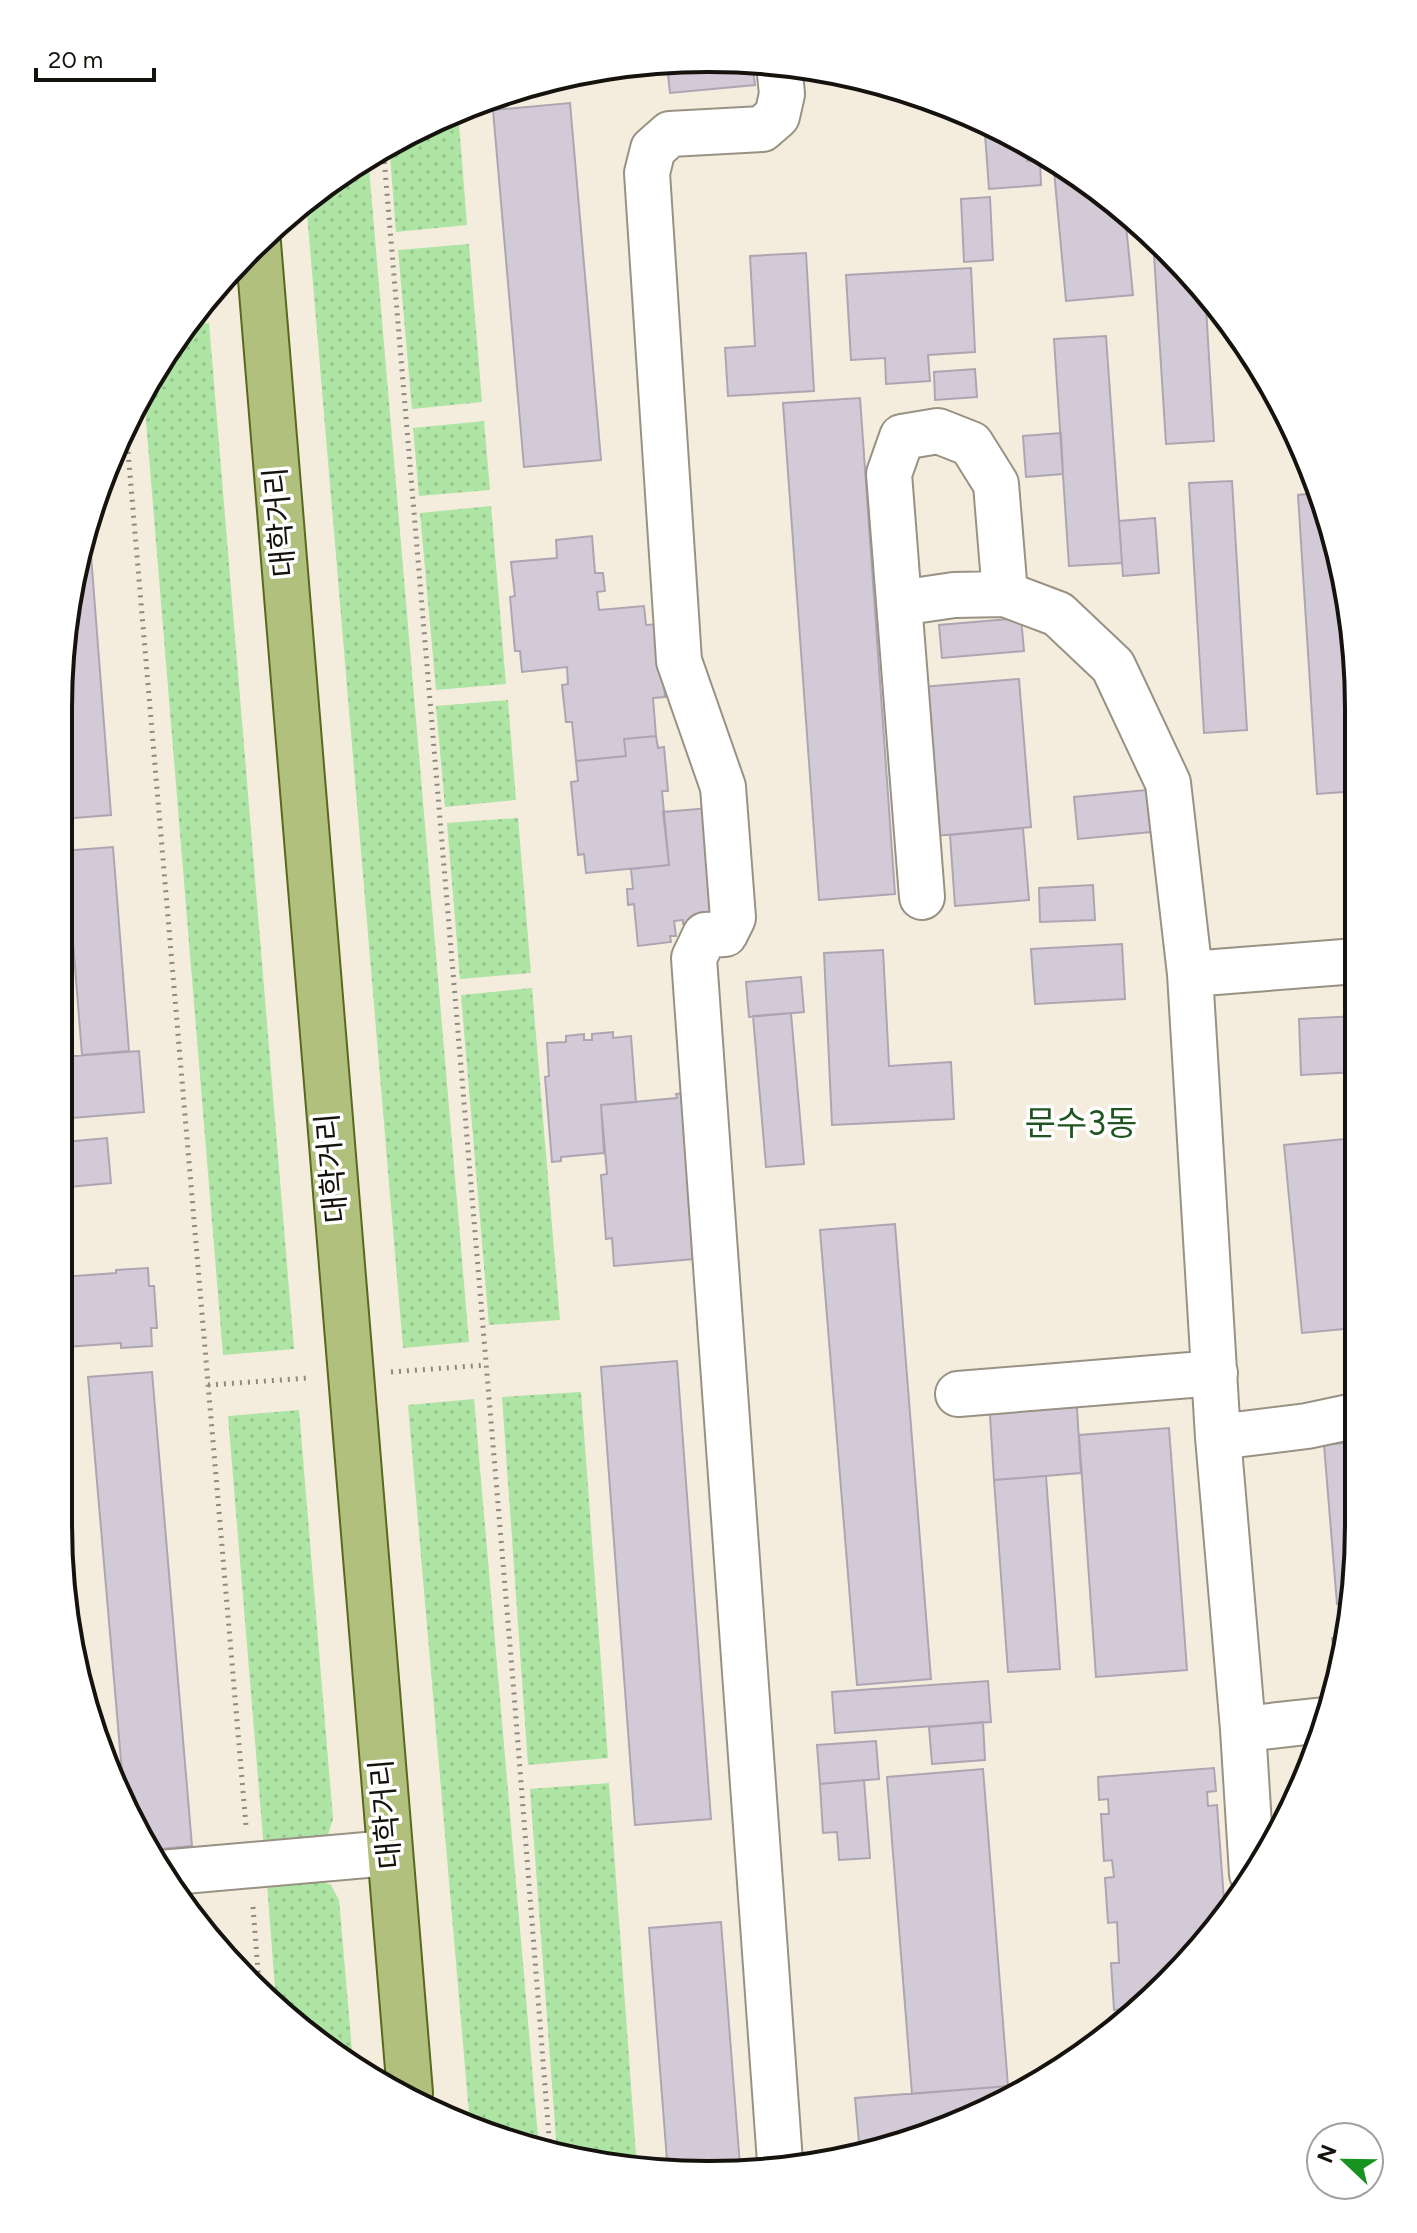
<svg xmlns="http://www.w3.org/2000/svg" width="1417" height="2233" font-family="Figtree,'Noto Sans KR',sans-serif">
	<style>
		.grass { fill: url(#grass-dots) }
		.building { fill: #d3cad8; stroke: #aea5b3; stroke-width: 2 }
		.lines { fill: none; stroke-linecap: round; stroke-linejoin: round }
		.minor-casing { stroke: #999284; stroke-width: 48 }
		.major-casing { stroke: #59681e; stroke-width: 48 }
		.path { stroke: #8f8a7f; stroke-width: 5; stroke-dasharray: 2 6; stroke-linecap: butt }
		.minor { stroke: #fff; stroke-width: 44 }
		.major { stroke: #b1c07d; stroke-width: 44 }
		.labels { text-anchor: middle; stroke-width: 7; stroke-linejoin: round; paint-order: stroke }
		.street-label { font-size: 30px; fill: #16130e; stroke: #fff }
		.quarter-label { font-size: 34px; fill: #205420; stroke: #fff }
		.rim { fill: none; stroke: #16130e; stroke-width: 4 }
	</style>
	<defs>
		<pattern id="grass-dots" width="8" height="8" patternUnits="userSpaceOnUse" patternTransform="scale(2)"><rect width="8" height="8" fill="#aee4a4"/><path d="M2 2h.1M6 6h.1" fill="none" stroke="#95c38c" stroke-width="1.8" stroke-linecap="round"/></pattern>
	</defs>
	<rect width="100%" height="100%" fill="#f4eddd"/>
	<path class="grass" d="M458 111 467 225 396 232 389 143Z
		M368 156 469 1342 403 1348 306 201Z
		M469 244 482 402 412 409 398 250Z
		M209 323 294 1349 223 1355 144 396 185 325Z
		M484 421 490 490 419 496 413 428Z
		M491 506 506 684 436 690 420 513Z
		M508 700 516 800 445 807 436 706Z
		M518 818 531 973 460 979 447 823Z
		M532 988 560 1320 489 1325 461 995Z
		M581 1392 608 1758 528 1765 502 1397Z
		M474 1399 539 2148 499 2140 470 2125 408 1405Z
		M299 1410 333 1819 327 1838 264 1850 228 1416Z
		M609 1783 637 2168 557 2152 530 1789Z
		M316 1879 331 1885 339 1900 353 2062 312 2040 276 2002 267 1883Z"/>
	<path class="building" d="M752 60 755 85 670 93 667 65H661V62Z
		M570 103 601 460 524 467 493 110Z
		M984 120 1026 144 1027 161 1040 160 1041 185 989 189Z
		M1053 160 1105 193 1128 214 1125 215 1133 295 1066 301Z
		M990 197 993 260 964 262 961 199Z
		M1153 239 1198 280 1205 290 1214 441 1166 444Z
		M806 253 814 391 728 396 725 348 755 346 750 256Z
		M971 268 975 352 928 355 930 381 886 384 885 358 851 360 846 275Z
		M1106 336 1122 563 1069 566 1054 339Z
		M975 369 977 397 935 400 934 372Z
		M860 398 895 894 819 900 783 403Z
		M1061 433 1063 474 1026 477 1023 436Z
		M1232 481 1247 730 1204 733 1189 483Z
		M1317 493 1337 540 1358 665 1357 791 1317 794 1298 495Z
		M1155 518 1159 573 1123 576 1119 521Z
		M89 529 111 815 62 819 64 624Z
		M592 536 595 573H603L605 591 597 592 599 610 644 606 646 625 659 624 665 697 653 698 656 736 624 739 626 756 576 761 572 722H566L562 685 568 684 567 667 522 672 520 651H515L510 597 515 596 511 562 557 558 556 540Z
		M1021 618 1024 651 942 658 939 625Z
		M1019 679 1031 827 935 836 922 687Z
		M656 736 658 748 664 747 668 791H662L669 865 586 873 584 854 578 855 571 782 578 781 576 761 626 756 624 739Z
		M1146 790 1151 832 1078 839 1074 797Z
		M709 808 715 921 683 924V920L674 921 676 936H670L671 942 638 946 634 904 628 905 627 889H633L631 869 669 865 663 812Z
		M1023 828 1029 900 955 906 950 835Z
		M113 847 129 1051 82 1055 70 904 62 905V851Z
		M1093 885 1095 920 1040 922 1039 888Z
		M1122 944 1125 999 1035 1004 1031 949Z
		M883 950 889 1066 951 1062 954 1119 832 1125 824 953Z
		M801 977 804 1012 749 1017 746 982Z
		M791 1013 804 1164 766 1167 753 1016Z
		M1356 1016V1072L1301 1075 1299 1019Z
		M613 1032V1038L631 1036 636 1102 601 1105 604 1153 561 1157V1161L552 1162 545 1077 549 1076 547 1043 566 1042V1036L584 1034V1040H592V1034Z
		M139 1051 144 1112 60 1119 61 1057Z
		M686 1093 694 1259 614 1266 612 1238 606 1239 601 1175 607 1174 601 1105 677 1098 676 1094Z
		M107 1138 111 1183 69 1187 65 1142Z
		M1355 1138V1328L1302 1333 1284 1145Z
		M895 1224 931 1679 857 1685 820 1230Z
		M148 1268 149 1286H154L157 1328H151L152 1346 121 1348V1343L66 1347 67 1351 59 1352 60 1273H62V1277L116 1273V1270Z
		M677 1361 711 1819 635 1825 601 1367Z
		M152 1372 192 1846 150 1850 124 1796 88 1377Z
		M1076 1393 1081 1473 994 1480 989 1400Z
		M1169 1428 1187 1670 1096 1677 1079 1435Z
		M1354 1442V1603L1337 1604 1324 1445Z
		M1046 1476 1060 1669 1008 1672 994 1480Z
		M1346 1636 1336 1674 1332 1638Z
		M988 1681 991 1722 835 1733 832 1692Z
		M983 1722 985 1760 932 1764 929 1727Z
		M876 1741 879 1779 820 1784 817 1745Z
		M1214 1768 1216 1791 1207 1792 1208 1806 1217 1805 1225 1914 1215 1915 1216 1929 1123 2015 1122 2009 1114 2010 1111 1963H1119L1117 1922 1108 1923 1105 1878 1114 1877 1112 1860 1104 1861 1101 1814H1109L1108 1799 1099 1800 1098 1777Z
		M983 1769 1008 2086 912 2094 887 1777Z
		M864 1780 870 1858 839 1860 837 1832 823 1833 820 1784Z
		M721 1922 740 2166 668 2173 649 1928Z
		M1008 2086V2093L877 2153 860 2154 855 2098Z"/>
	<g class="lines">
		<defs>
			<path id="minor" d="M779 64 782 94 777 116 762 129 670 134 653 149 647 173 679 661 723 787 733 918 725 934 705 935 694 958 780 2162
				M900 603 954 595 1005 594 1058 614 1113 666 1168 783 1190 974 1218 1437 1243 1729 1252 1874
				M922 897 889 474 902 437 938 431 971 444 996 484 1005 594
				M1190 974 1356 961
				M958 1394 1215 1373
				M1218 1437 1307 1426 1354 1416
				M1243 1729 1324 1720
				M161 1873 389 1853"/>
			<path id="major" d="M258 243 410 2093"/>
		</defs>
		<use href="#minor" class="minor-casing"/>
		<use href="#major" class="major-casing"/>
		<path class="path" d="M383 146 513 1681 550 2150
			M126 428 246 1826
			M391 1372 486 1365
			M208 1385 309 1378
			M253 1907 259 1983"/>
		<use href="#minor" class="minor"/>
		<use href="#major" class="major"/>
	</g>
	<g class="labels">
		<g class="street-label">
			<text transform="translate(280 522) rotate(-95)" y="10">대학거리</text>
			<text transform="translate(332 1168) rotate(-95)" y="10">대학거리</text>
			<text transform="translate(386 1814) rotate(-95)" y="10">대학거리</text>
		</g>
		<g class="quarter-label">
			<text x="1081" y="1135">문수3동</text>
		</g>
	</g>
	<path d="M0 0H1417V2233H0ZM708 72H709A636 636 0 0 1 1345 708V1525A636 636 0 0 1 709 2161H708A636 636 0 0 1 72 1525V708A636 636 0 0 1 708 72Z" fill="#fff" fill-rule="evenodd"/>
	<path class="rim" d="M708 72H709A636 636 0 0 1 1345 708V1525A636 636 0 0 1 709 2161H708A636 636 0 0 1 72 1525V708A636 636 0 0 1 708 72Z"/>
	<g transform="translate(1345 2161) rotate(292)"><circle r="38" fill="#ffffff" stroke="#a2a19f" stroke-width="2"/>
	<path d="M0-6L14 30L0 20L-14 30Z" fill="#189220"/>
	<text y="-12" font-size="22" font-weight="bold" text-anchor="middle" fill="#16130e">N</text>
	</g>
	<path d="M36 68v12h118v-12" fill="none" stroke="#16130e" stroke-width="4"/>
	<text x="48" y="68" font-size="24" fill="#16130e" stroke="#ffffff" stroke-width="6" paint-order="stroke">20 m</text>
</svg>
